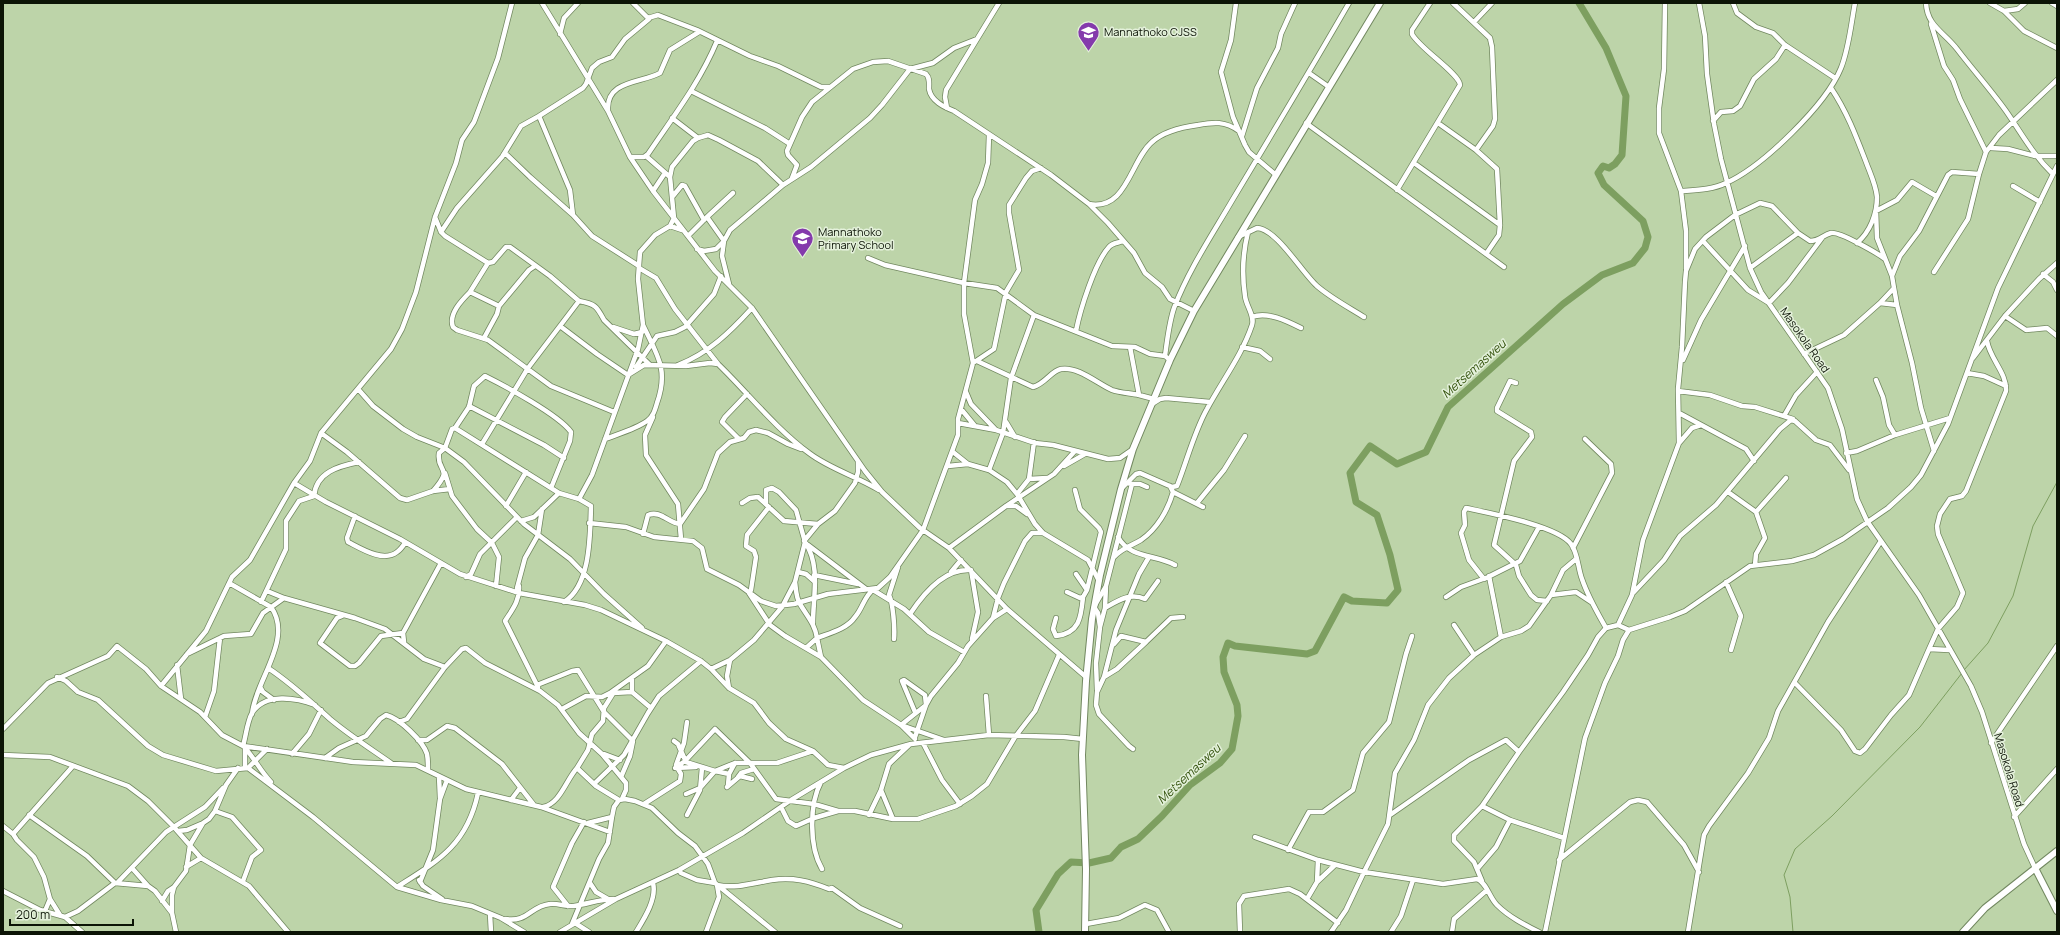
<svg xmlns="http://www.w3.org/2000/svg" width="2060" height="935" font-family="Manrope,sans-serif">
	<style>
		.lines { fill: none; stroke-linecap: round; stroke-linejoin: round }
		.stream { stroke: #7d9f60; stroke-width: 1 }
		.river { stroke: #7d9f60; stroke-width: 7 }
		.street-casing { stroke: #728860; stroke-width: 6 }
		.secondary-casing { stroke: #728860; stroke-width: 8 }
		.street { stroke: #fff; stroke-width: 4.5 }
		.secondary { stroke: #fff; stroke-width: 6 }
		.labels { text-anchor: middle; stroke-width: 3; stroke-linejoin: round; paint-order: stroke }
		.poi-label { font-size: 11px; fill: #0c1406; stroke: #e4f1db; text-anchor: start }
		.street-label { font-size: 11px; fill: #0c1406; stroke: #e4f1db }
		.water-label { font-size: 12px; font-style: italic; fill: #32510b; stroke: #e4f1db }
	</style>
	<rect width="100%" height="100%" fill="#bdd4a9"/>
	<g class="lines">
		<path class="stream" d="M1964 670 1988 643 2013 596 2033 526 2057 482
			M1793 932 1790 897 1784 875 1795 849 1832 816 1920 727 1962 673"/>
		<path class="river" d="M1039 932 1036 910 1058 874 1071 862 1089 863 1111 858 1121 847 1138 839 1162 816 1190 785 1220 763 1232 749 1238 716 1237 705 1224 672 1223 657 1228 643 1235 646 1307 654 1315 651 1344 597 1352 601 1387 603 1398 590 1390 555 1377 515 1356 502 1350 473 1370 446 1397 464 1426 452 1448 407 1563 304 1602 275 1633 263 1645 248 1648 237 1643 221 1604 185 1598 173 1603 166 1609 168 1615 164 1622 155 1626 96 1606 48 1579 3"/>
		<defs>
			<path id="street" d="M542 3 608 111 630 157 653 191 715 271 752 308 865 471 882 492 920 528 949 548 1007 609 1086 677
				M633 3 648 18 658 15 697 30 750 56 778 66 821 87H830
				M1236 3 1231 40 1221 72 1233 117 1245 145 1249 152 1276 175
				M1453 3 1490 38 1492 47 1495 119 1493 126 1476 150
				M1665 3 1664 69 1659 108V133L1681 191C1696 190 1712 190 1726 183 1762 167 1826 105 1841 68 1849 48 1851 24 1855 3
				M1699 3 1705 36 1707 74 1714 124 1721 159 1750 268 1761 292 1828 388 1842 429 1857 499 1867 521 1919 595 1971 686 1982 712 2024 844 2035 868
				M1733 3 1737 13 1756 27 1773 33 1785 45 1835 78
				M1926 3C1927 26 1944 32 1957 49 1973 70 1991 90 2006 111 2022 134 2033 155 2053 174
				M1990 3 2004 11 2024 31 2057 48
				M2052 3 2057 6
				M2004 11 2018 9 2025 3
				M1474 22 1492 3
				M1931 24 1944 66 1953 80 1960 99 1986 152
				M560 34 564 18 578 3
				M1309 73 1329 87
				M1831 88C1847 112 1856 136 1866 162 1870 173 1876 185 1877 197 1877 214 1870 232 1857 243
				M691 91 765 128 790 144
				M947 108 945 97 946 90 999 3
				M608 110C606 80 642 83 660 73L670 50 699 32
				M672 118 698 138
				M1713 121 1721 112 1733 111 1740 106 1754 79 1776 59 1785 45
				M1306 123 1504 267
				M1438 123 1476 150 1497 169 1500 225 1499 235 1486 254
				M1242 136 1257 88 1278 48 1281 34 1295 3
				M1991 148 2008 149 2035 156H2057
				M505 153 530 177 573 215
				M646 156 670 177
				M630 157H644L648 154C673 117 700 82 717 41
				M1414 163 1500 225
				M792 178 797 165 788 155 787 151 802 117 812 102 853 69 873 62 888 61 926 74C930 78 929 83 929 89 931 101 944 107 954 111L1051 175 1089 204 1108 223 1134 253 1145 273 1162 287 1170 299 1194 311
				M2013 186 2040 202
				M1397 190 1460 85C1460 74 1419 48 1412 34V30L1430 3
				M653 191 665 173
				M1681 191 1686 231V269
				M673 196 682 185 685 186 704 220
				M1089 204C1127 211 1130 161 1152 142 1164 131 1183 127 1198 125 1214 122 1225 121 1239 131
				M435 217 441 232 445 236 488 263 493 262 506 247H510L550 276 579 301
				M707 217 733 193
				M670 226 674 218 670 177 672 167 693 141 698 138 708 135 719 140 758 161 783 185
				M441 232 457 208 502 157 521 126 539 116
				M688 236 707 217 724 241 722 256 729 284
				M1238 237 1257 228C1277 229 1302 273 1317 286 1331 298 1348 307 1364 317
				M1703 241 1748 290 1769 303 1788 283 1822 238
				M697 249 704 251 716 249 724 241 730 230 783 185 811 167 870 118 882 105 910 69 933 63 954 48 977 39
				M868 258 885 265 964 283 997 288 1034 315 1112 346 1135 347 1150 354 1165 356
				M535 266 529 270 499 306 470 292C462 300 448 314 453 327L457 330 488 340 551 386 614 412
				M639 266 592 236 573 215 570 190 539 116 583 88 586 84 592 68 599 62 612 57 625 39 649 19
				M639 268 656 278 675 309 718 364
				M1750 268 1798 233 1810 241C1819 241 1823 235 1831 233 1839 231 1877 253 1885 259
				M1934 272 1968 219 1979 174
				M2043 274 2053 282 2057 290
				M1892 276 1900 256 1919 231 1948 175 1952 172 1979 174 1986 152 1999 135 2057 80
				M1894 288 1892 276 1877 238 1876 211 1897 200 1912 182 1936 196
				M470 292 488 263
				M1880 303 1894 288 1897 305
				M2005 316 2026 330 2047 328 2057 336
				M1252 317C1267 311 1287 321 1301 328
				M560 326 597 354 628 375 644 365 686 366 710 363 718 364C748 393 775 428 809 453 830 469 856 476 879 490
				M613 327 634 334 642 332
				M1076 331C1080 310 1095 262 1109 247 1112 243 1118 243 1123 241
				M484 338 497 314 499 306
				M1130 347 1139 395 1154 399
				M1242 347 1260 351 1270 359
				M1804 354 1844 335 1880 303 1897 305 1912 363 1921 408 1934 451
				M1973 358 2005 316 2039 279 2057 263
				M1170 360 1165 356C1167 341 1169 323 1174 308 1189 269 1212 235 1233 199 1272 134 1311 69 1349 3
				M1683 360 1701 320 1745 246
				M977 361 1033 387C1045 384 1051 371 1061 369 1078 366 1098 384 1112 390 1120 393 1130 393 1139 395
				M973 363 994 349 1006 292 1019 270 1009 213V205L1026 178 1032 171 1041 168
				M678 365C709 353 730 332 752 308
				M636 367 657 336 675 332 685 327 714 294 721 276
				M1967 373 1984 376 2006 386
				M1876 380 1883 397 1889 425 1895 435
				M1516 383 1510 381 1497 408V411L1531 432 1532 437 1514 461 1494 545 1516 565 1519 576 1531 595 1537 600 1547 601
				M358 389 373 406 403 429 417 437 445 448 464 462 524 524 570 559 604 594 642 628
				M1678 391 1710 395 1742 406 1755 407 1793 419
				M966 392 971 404 996 430
				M1152 404 1160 399 1166 398 1210 402
				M469 406 544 445 564 458
				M961 409 975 426
				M1679 413 1746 449 1754 461
				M1784 416 1796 395 1817 372
				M653 417 645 435 646 455 678 504 681 539
				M1006 422 1015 437
				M958 423 996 430 1035 443 1053 445 1108 459 1120 458 1133 449
				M455 428 559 493
				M321 433 391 349 402 329 416 292 435 217 456 163 462 140 474 122 498 58 512 3
				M605 439C618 434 636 429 647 421 653 417 655 410 657 403 669 369 657 355 643 325
				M739 439 722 422 725 417 747 394
				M1680 442 1692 428 1701 425
				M482 444 528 368 579 301C596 304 597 307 604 320L650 365
				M953 452 968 464 989 470 1007 482 1017 494 1035 524 1043 533 1088 560 1099 581
				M1846 453 1857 451 1895 435 1950 418
				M948 466 968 464
				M1064 466 1085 454
				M989 470 1003 433 1011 378 1034 315
				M445 473 452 496 477 529 492 543 499 557 496 586
				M1029 479 1047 478
				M294 483 326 502 400 539 460 574 519 593 585 605 601 610 666 641 701 661 711 669 729 688 754 703 769 723 786 739 813 751 828 765 844 768
				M1132 484H1140L1147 487
				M1121 489 1136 474 1140 473 1172 487 1177 486C1187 461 1194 432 1207 409 1222 381 1242 355 1252 325 1255 316 1246 306 1245 296 1242 276 1243 252 1248 232
				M1075 490 1080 509 1099 528 1101 532 1087 590 1076 574
				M433 491C455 466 436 473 439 453L445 448 452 429 455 428 469 407 474 386 485 376C505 386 559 415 571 432L570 441 551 488
				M1173 492 1203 507
				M1728 492 1756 512
				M1017 494 1029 479 1034 442
				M314 496C316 472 339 466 359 462
				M579 499 592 475 638 349 643 325 638 279 640 252 655 235 670 226 682 230
				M742 503 750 498 758 497 784 521 818 524
				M1197 503 1224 470 1245 436
				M506 506 526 472
				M1006 506H1016L1027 514
				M769 507 747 535 746 546 754 551 756 557 751 590 749 593 770 625 785 636 821 657 863 700 901 725 944 740
				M355 516 347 538 348 542C360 548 383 563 397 552 400 550 403 546 405 543
				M521 521 534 517 559 493 579 499 591 506C590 535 591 585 564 602
				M589 523 626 527 654 537 693 541 702 548 707 569 739 585 761 601 776 606 794 604 828 594 878 588 890 577 923 530 958 435V419L973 363 964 314V283L975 200 982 184 988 163 989 135
				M1539 527 1520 561 1484 579 1469 560 1461 533 1465 525 1464 512 1466 508C1489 513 1558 526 1571 544 1578 553 1578 569 1582 579 1588 597 1597 612 1606 628
				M643 534 648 515C661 510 668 523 680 524L704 489 718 453 730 442 744 438 749 432 756 430 768 433 788 444 801 449
				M1118 537C1130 559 1156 554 1175 565
				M804 541 818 524 835 511 855 483 858 472V461
				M805 542C821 566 813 596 813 623
				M808 545 866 589
				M949 548 1006 506 1054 474 1075 451
				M1573 548 1612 473 1611 464 1585 439
				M1114 557C1122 548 1131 546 1141 540 1157 529 1168 510 1173 492L1170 486
				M1755 565 1756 554 1765 538 1756 512 1786 478
				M798 572 806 574 815 582
				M951 572 961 560
				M814 575 858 584
				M1489 576 1501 637
				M466 577 471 574 480 554 517 517
				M795 582C796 589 796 598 800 604 807 616 815 624 817 638L806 648
				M1726 582 1741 616 1731 650
				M229 583 271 607C294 639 255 681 252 714
				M519 586C520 601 512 610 505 621L538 687
				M1106 586 1105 608 1100 627 1098 613 1094 607 1106 586 1132 484 1127 483
				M517 588 525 558 538 535 542 509
				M873 590 904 609 929 632 964 652
				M267 591 284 598
				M1067 592 1080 598 1083 597 1087 590
				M1633 593 1664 560 1680 536 1716 505 1780 429 1791 420 1795 421 1816 440 1830 445 1849 470
				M1551 595 1563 570 1576 559
				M1446 597 1461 587 1483 579
				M261 602 286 549V521L299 501 314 496
				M1105 608C1117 601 1130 592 1145 599L1158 581
				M910 614C923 594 945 568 971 570L978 612 972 639
				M342 616 337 618 320 643 350 666H355L359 663 381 636 403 633
				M993 618 1007 609
				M1056 618 1053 629 1056 636C1080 633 1081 617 1083 597
				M1454 625 1474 655
				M1629 630 1618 625 1632 595 1643 540 1679 443 1678 389 1682 347 1685 282 1686 271 1695 249 1706 237 1735 215 1760 203 1772 206 1798 233
				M894 639C895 628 893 603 889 595L898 567
				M404 642 403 633 441 563
				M1114 644 1121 636 1146 642 1171 618 1183 617
				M1929 649 1938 629 1957 607 1963 593 1938 534 1937 526 1940 514 1950 499 1962 496 1966 491 2006 391C2007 373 1990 359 1987 341
				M187 654 224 636 251 634 263 613 284 598 355 618 385 629 424 659 445 667
				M821 657 817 638C830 633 847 629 855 617 863 608 864 596 874 589
				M177 665 181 699
				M268 668C291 683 310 701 330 719 349 735 371 749 391 763
				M711 669 730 660 754 640 782 607 795 582 805 542 796 510 779 492 772 488 766 490V503
				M57 677 66 681 78 692 98 700 148 746 163 755 216 771 248 768 313 817 397 887 441 900 472 906 501 918 524 932
				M1104 677 1117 669 1146 642
				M632 679V692
				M1795 683 1841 730 1855 751 1860 753 1865 749 1891 715 1909 695 1929 649 1949 650
				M537 685 572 671 578 670 604 712 633 741 630 756 621 777
				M161 686 206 631 232 577 250 560 294 483 310 461 321 433 347 452 400 498 407 500 433 491 450 489
				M260 687 263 692 274 700
				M729 688 727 676 730 660
				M1097 690 1096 663 1100 627
				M613 693 632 692 651 708
				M986 696 989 735
				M562 709 586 696 602 697 610 693 648 666 666 641
				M205 717 214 691 220 638
				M399 722 407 719 445 667 462 649 466 648 485 663 540 691 558 705 579 733 602 754 626 783V790L622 799
				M3 729 48 683 108 656 117 646 146 669 161 686 200 712 222 735 243 746 353 762 416 765 466 789 541 807 610 832
				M915 737 926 705 931 696 958 663 968 646 993 618 998 598 1004 583 1025 541 1032 533H1043
				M915 739 901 725 926 705 925 695 904 680 902 681 915 712
				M418 740H427L447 726 455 728 502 764 534 805
				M674 741 678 744 686 762 715 771 735 763H777L813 751
				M923 743 942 780 960 804
				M1991 743 2057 646
				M243 746C246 736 247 722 252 713 265 692 297 698 315 705
				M245 748C255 759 261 772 271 782
				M1133 749 1129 746 1099 714 1096 705 1097 692 1104 677 1116 630 1139 574 1149 557
				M292 754 309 734 321 710
				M604 754 620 760
				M3 755 50 757 128 786 148 801 173 826 201 858 249 886 288 932
				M325 758 339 748 366 736 380 719 386 715C399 718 423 741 427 754 428 759 428 764 428 770
				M676 765 684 743 687 722
				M245 767V748
				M696 767 675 768 685 761 715 729 750 763 776 799 814 804 838 811
				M248 768 267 749
				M577 768 588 750 592 734 603 721 604 708 614 692
				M439 776 440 798
				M738 777 741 773 754 769
				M821 782C809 804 809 847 822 869
				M594 784 624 755 648 713 659 696 701 661
				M728 785 729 774 735 763
				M727 787 740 776 752 779
				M881 790 893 819
				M686 794 700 788 715 771 729 774
				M511 800 520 788
				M644 804 680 781 681 774 678 769
				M1482 806 1510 820 1564 838
				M543 807C560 804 566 780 577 768L596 786 619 800
				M781 807 788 821 796 826 814 818 838 811H855L893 819H918L956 806 972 796 987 784 1015 737 1035 711 1059 655
				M215 811 232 817 261 850 252 857 243 881
				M29 815 87 856 115 883
				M687 815 700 790 702 768
				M869 815 881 790 889 764 909 745
				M1390 815 1469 760 1506 740 1519 752
				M2014 817 2057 769
				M588 823 612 817
				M3 826 13 834 17 840 34 857 44 877 50 899 60 915
				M178 831 187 830 201 824
				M13 834 73 766
				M1255 837 1318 860 1364 872 1388 824 1395 773 1414 740 1428 705 1449 678 1474 655 1501 637 1521 631 1529 626 1551 595 1576 592 1591 602
				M1288 850 1309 812H1323L1353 790 1363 753 1389 722 1406 654 1412 636
				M1318 860 1317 882 1335 865
				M1559 860 1630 802 1638 800 1647 802 1684 845 1699 872
				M186 867 201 858
				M132 868 148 886
				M1478 868 1496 847 1510 820
				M679 870 681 873 697 880 715 883
				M419 880 423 886 442 899
				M1482 881 1474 862 1454 841V835L1482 806 1519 752 1563 692 1588 655 1598 637 1606 628 1618 625
				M118 882 166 832 205 807 223 788
				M420 882 433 850 440 799 447 780
				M590 883 596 892 608 899
				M397 887C438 861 467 845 478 793
				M3 891 40 910 65 917 82 932
				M1307 899 1317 882
				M162 901 168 891 174 887
				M568 906 553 887 572 843 584 822
				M45 911 50 899
				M172 913V895L174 887 186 871 190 845 203 823 209 819 215 811 226 785 238 768
				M490 914 491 932
				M65 917 78 911 115 883 148 886 155 891 172 913 176 932
				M505 919C528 923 530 906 550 904 558 903 566 907 574 906 588 904 600 899 614 899
				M575 923 589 932
				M572 924 599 859 608 843 612 817 614 807 619 800 625 799 635 801 652 808 678 833 695 846 708 864 715 883 775 932
				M1086 924 1119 918 1145 905 1157 910 1169 932
				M560 932 616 899 679 870 743 833 791 800 844 768 871 755 911 744 989 735 1064 737 1083 739
				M636 932C644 919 657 899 653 883
				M706 932 719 897 717 885C735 889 754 883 772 880 793 877 809 881 829 889L832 888 860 908 900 926
				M1240 932 1239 904 1244 896 1289 889 1300 894 1338 923
				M1331 932 1346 910 1364 872 1443 884 1477 879C1487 883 1489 897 1497 905 1509 917 1525 925 1539 932
				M1391 932 1401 916 1413 880
				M1452 932 1454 919 1487 890
				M1545 932 1585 738 1605 683 1618 656 1623 640 1629 630 1670 617 1685 611 1750 566 1792 561 1814 555 1843 539 1888 508 1911 487 1921 475 1948 424 1998 288 2057 166
				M1688 932 1704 835 1709 826 1748 773 1769 738 1778 711 1828 622 1881 541"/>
			<path id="secondary" d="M2035 868 2057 911
				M1085 932 1086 869 1082 755 1086 681 1092 619 1100 575 1121 489 1133 449 1170 360 1194 311 1380 3
				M1963 932 1985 908 2057 851"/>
		</defs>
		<use href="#street" class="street-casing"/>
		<use href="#secondary" class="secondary-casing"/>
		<use href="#street" class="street"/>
		<use href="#secondary" class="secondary"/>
	</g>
	<defs>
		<symbol id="school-pin" viewBox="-11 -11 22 30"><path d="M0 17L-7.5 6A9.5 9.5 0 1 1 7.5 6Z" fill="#843aac" stroke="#e4f1db"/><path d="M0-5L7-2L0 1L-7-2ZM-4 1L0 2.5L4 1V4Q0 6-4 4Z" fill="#fff"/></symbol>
	</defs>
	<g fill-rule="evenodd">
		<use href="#school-pin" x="1076" y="20" width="25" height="34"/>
		<use href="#school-pin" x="790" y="226" width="25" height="34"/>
	</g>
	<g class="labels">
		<g class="poi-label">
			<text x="1104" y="36">Mannathoko CJSS</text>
			<text x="818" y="236">Mannathoko<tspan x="818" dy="13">Primary School</tspan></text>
		</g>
		<g class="street-label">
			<text transform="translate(1805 340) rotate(55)" y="4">Masokola Road</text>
			<text transform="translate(2009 770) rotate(73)" y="4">Masokola Road</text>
		</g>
		<g class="water-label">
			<text transform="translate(1474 369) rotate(-42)" y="4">Metsemasweu</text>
			<text transform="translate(1189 774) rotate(-43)" y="4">Metsemasweu</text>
		</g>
	</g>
	<rect width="2060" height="935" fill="none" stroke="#0c1406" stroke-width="8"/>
	<path d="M10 919v6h123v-6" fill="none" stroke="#0c1406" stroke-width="2"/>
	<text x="16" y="919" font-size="12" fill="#0c1406" stroke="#e4f1db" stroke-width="3" paint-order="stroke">200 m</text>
</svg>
